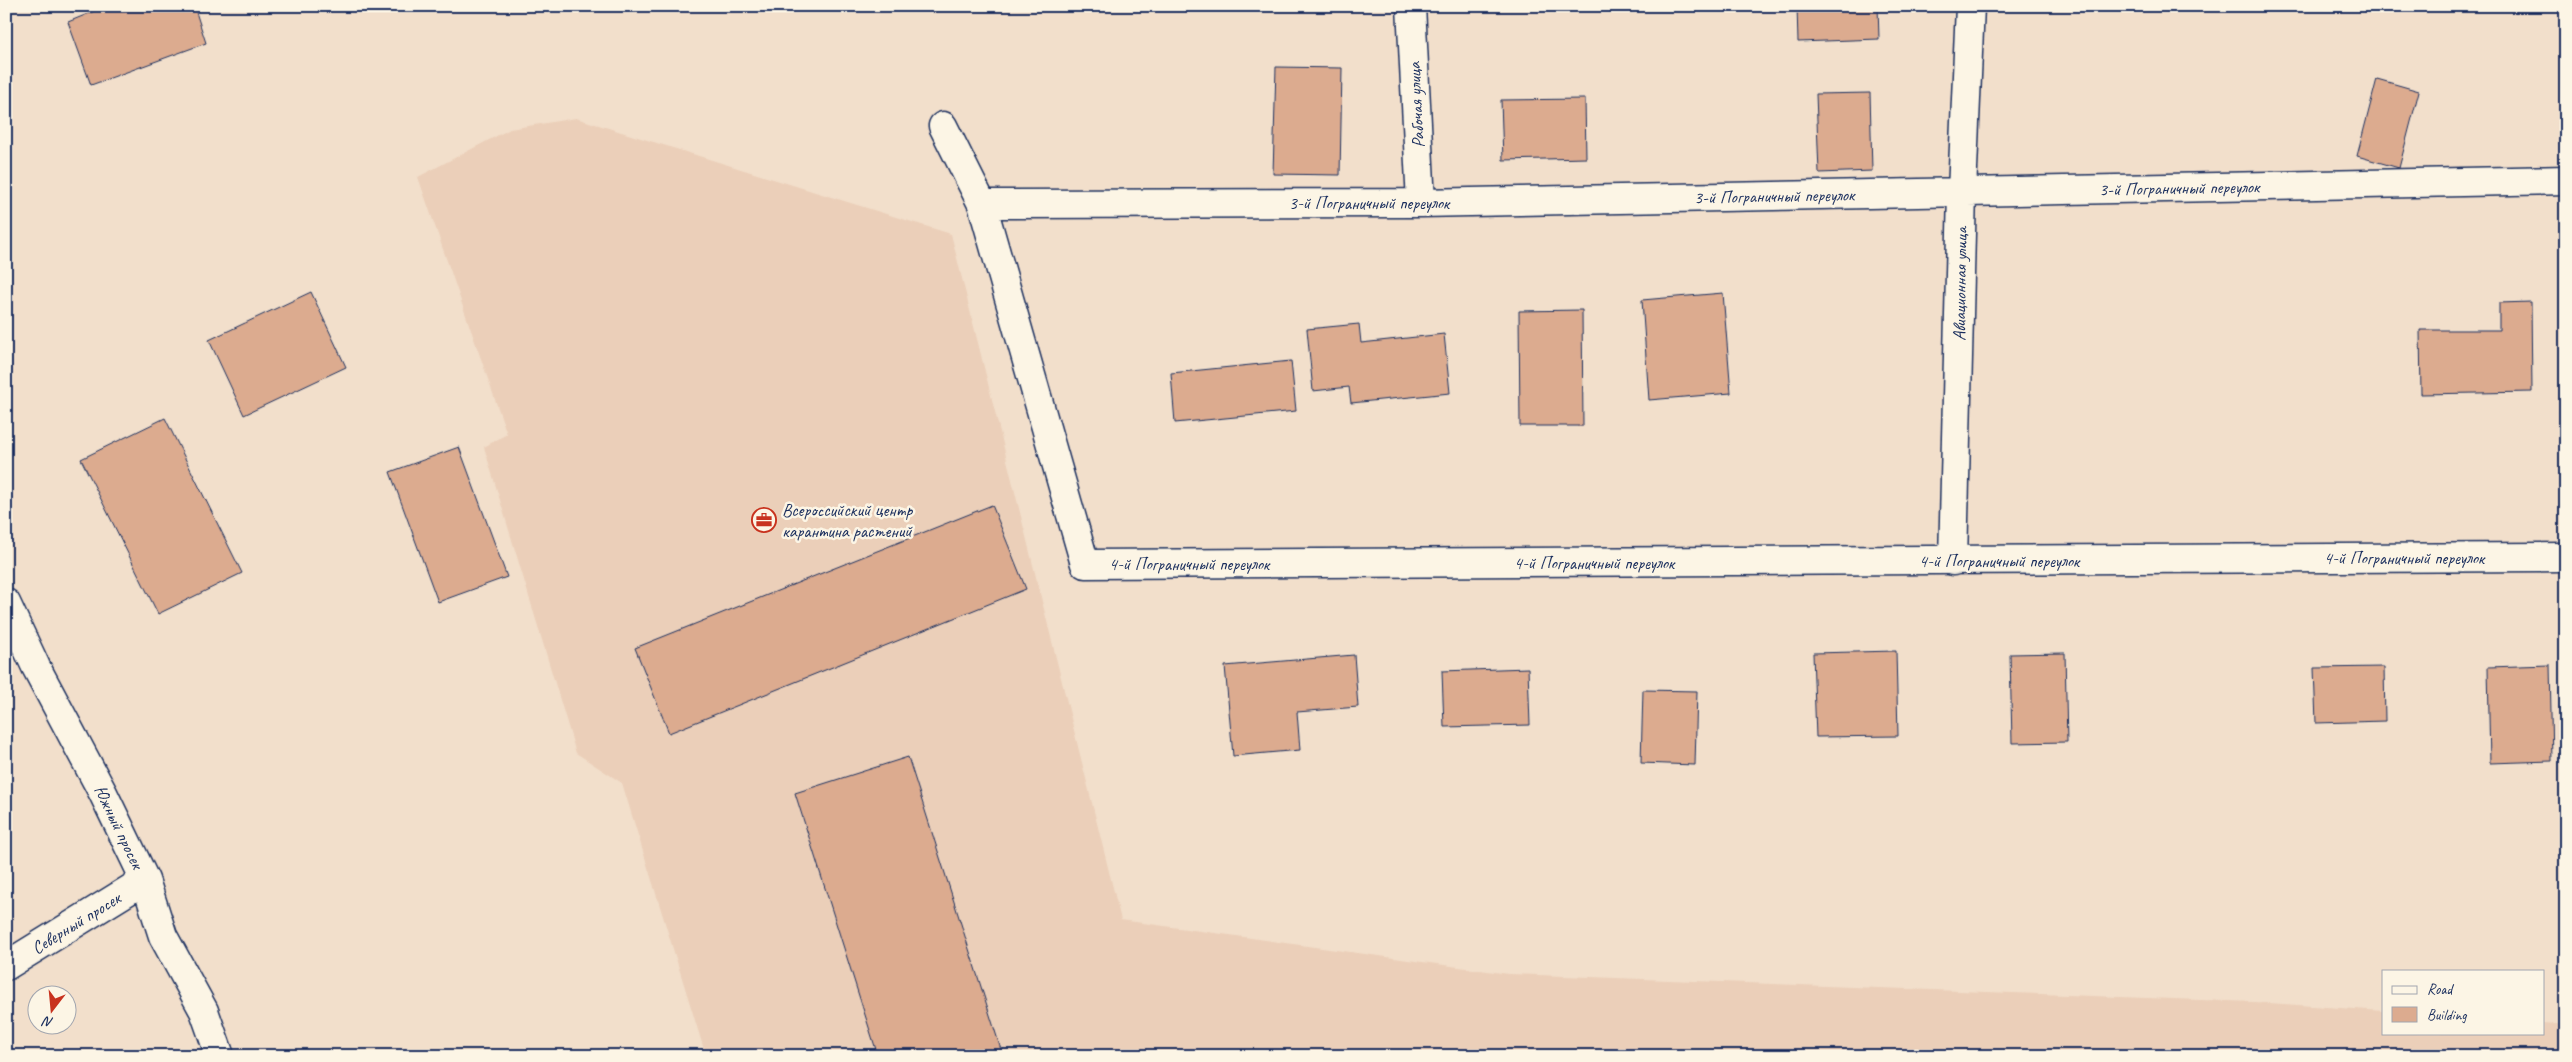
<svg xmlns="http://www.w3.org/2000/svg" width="2572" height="1062" font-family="Caveat,sans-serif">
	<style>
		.built { fill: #ebcfb9 }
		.building { fill: #dcab8f; stroke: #1b2f5e }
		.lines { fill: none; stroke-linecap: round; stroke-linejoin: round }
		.minor-casing { stroke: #1b2f5e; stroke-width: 31 }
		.minor { stroke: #fcf5e5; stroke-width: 28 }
		.labels { text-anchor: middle; stroke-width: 5; stroke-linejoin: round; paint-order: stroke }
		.street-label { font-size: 18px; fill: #1b2f5e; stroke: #fcf5e5 }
		.poi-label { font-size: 18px; fill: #1b2f5e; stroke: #fcf5e5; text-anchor: start }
	</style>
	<rect width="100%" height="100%" fill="#f2dfcb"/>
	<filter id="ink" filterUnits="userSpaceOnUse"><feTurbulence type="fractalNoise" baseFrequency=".02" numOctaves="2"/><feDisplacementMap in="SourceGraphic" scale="10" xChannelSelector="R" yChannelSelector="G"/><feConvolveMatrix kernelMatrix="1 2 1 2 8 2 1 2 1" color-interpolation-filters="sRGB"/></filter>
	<g filter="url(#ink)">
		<path class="built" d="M576 118 951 234 1121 920 1509 974 2254 1002 2383 1011V1033H2543V1023L2566 1025V1056H706L622 783 576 753 484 447 507 434 418 177 510 129Z"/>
		<path class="building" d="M107 6H194L206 43 91 85 68 22Z
			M1797 6H1878L1879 39 1798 42Z
			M1276 67 1342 68 1340 175 1273 174Z
			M2377 79 2419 91 2399 168 2357 156Z
			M1870 93 1872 171 1819 173 1816 94Z
			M1585 99 1586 158 1503 160 1501 100Z
			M311 292 346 367 244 415 209 340Z
			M1723 293 1731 393 1649 400 1642 300Z
			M2531 302 2532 392 2421 394 2420 330H2499V303Z
			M1582 310 1583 426H1520L1519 311Z
			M1359 324 1361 343 1444 334 1450 393 1351 403 1349 387 1313 391 1307 329Z
			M1291 361 1296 411 1175 423 1171 373Z
			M165 418 242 573 158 614 81 459Z
			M459 447 507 577 438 602 390 472Z
			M992 505 1026 589 669 733 635 648Z
			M1896 651 1898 736 1816 737 1813 653Z
			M2065 653 2067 742 2012 743 2010 654Z
			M1354 655 1358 707 1297 712 1300 750 1233 756 1225 666Z
			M2550 665 2552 761 2490 763 2488 667Z
			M2384 667 2385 721 2316 723 2314 668Z
			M1528 668 1530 725 1444 727 1442 671Z
			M1643 690 1697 691 1695 765 1641 763Z
			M908 757 1003 1056H878L795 793Z"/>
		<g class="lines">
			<defs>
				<path id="minor" d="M1411 6 1421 203
					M943 126 982 204 1085 564 2566 557
					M982 204 1421 203 2566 180
					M1953 561 1962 192 1970 6
					M6 603 36 667 103 793 145 880 163 936 204 1011 220 1056
					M6 966 145 880"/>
			</defs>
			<use href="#minor" class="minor-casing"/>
			<use href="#minor" class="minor"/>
		</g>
	</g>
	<defs>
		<symbol id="office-ring" viewBox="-11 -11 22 22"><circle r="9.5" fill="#fcf5e5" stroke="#c8321e" stroke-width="1.5"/><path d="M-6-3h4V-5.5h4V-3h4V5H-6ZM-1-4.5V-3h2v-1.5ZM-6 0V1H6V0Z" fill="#c8321e"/></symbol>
	</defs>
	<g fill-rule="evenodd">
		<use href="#office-ring" x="750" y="506" width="28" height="28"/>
	</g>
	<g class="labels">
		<g class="street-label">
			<text transform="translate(1416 105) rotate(-93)" y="6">Рабочая улица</text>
			<text transform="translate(2179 188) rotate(-1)" y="6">3-й Пограничный переулок</text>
			<text transform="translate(1774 196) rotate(-1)" y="6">3-й Пограничный переулок</text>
			<text x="1369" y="209">3-й Пограничный переулок</text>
			<text transform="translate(1960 284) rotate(-89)" y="6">Авиационная улица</text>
			<text x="2404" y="564">4-й Пограничный переулок</text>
			<text x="1999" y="567">4-й Пограничный переулок</text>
			<text x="1594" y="569">4-й Пограничный переулок</text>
			<text x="1189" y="570">4-й Пограничный переулок</text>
			<text transform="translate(119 827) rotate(64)" y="6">Южный просек</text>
			<text transform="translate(76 923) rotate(-32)" y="6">Северный просек</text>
		</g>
		<g class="poi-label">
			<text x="782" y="516">Всероссийский центр<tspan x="782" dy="21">карантина растений</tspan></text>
		</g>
	</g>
	<rect width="2572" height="1062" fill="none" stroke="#fcf5e5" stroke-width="25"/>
	<rect x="12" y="12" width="2547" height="1037" fill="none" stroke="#1b2f5e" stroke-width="2" filter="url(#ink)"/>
	<rect x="2382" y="970" width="162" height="65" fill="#fcf5e5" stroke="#a2a6af"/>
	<rect x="2392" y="986" width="25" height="8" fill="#fcf5e5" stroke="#a2a6af"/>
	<text x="2427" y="994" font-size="15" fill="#1b2f5e">Road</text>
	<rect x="2392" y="1007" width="25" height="15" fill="#dcab8f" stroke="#a2a6af"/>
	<text x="2427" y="1020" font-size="15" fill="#1b2f5e">Building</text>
	<g transform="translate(52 1010) rotate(196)"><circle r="24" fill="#fcf5e5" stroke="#a2a6af"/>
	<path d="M0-4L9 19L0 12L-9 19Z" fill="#c8321e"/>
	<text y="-8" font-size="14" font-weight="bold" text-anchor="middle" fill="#1b2f5e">N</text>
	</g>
</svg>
